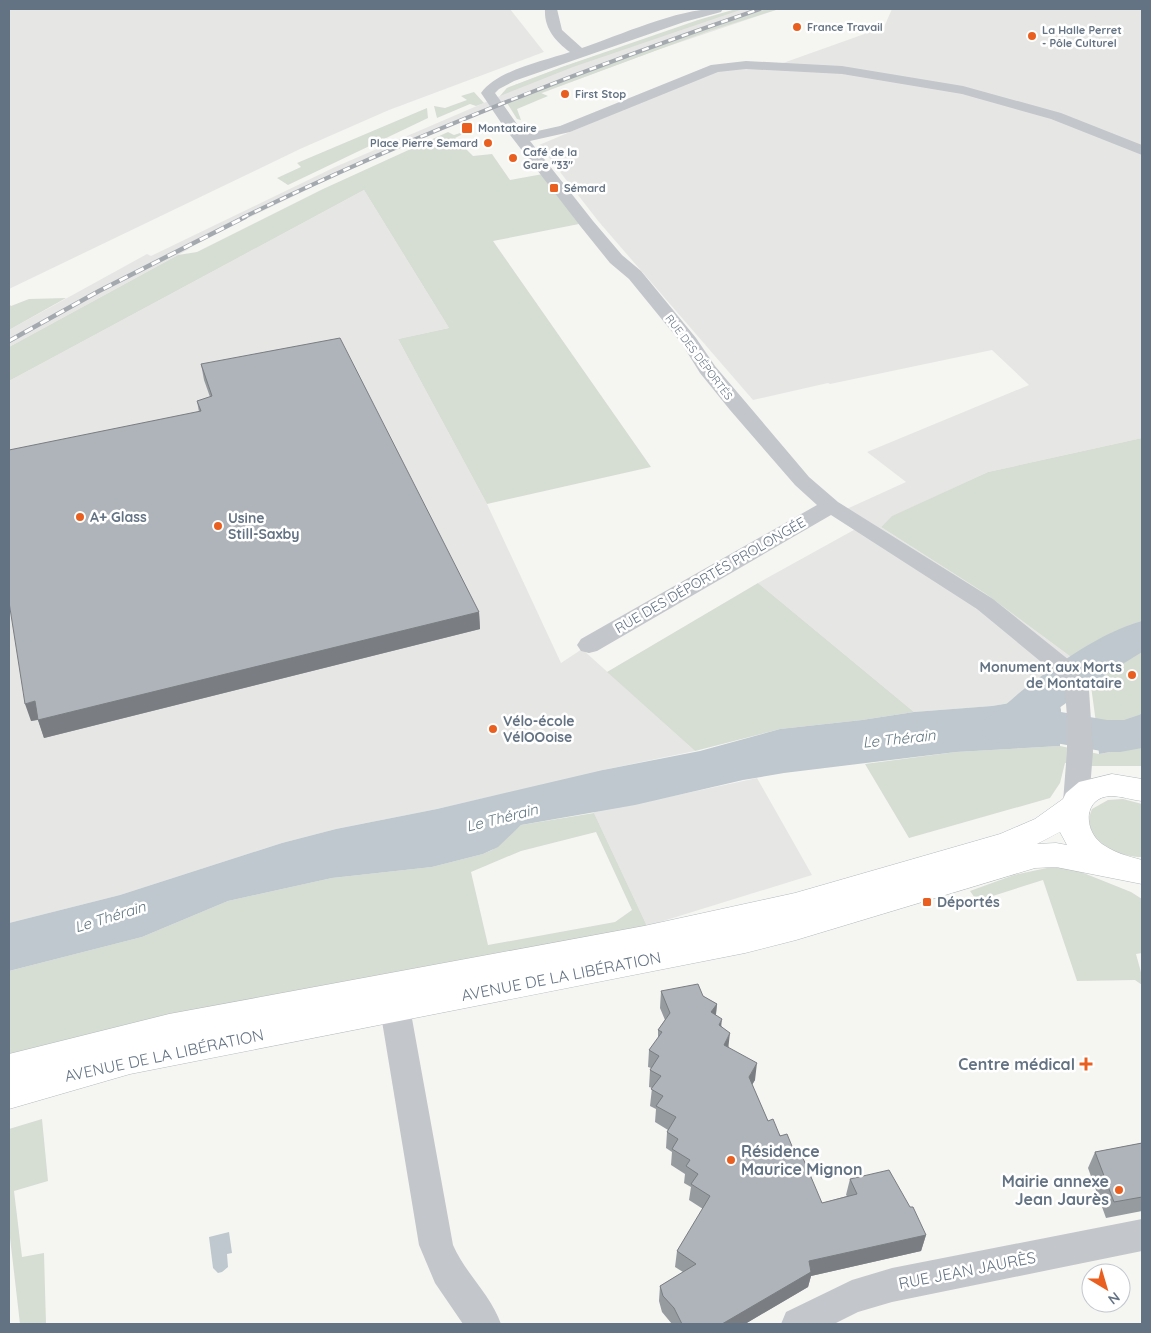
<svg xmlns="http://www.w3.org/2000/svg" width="1151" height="1333" font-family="Quicksand,sans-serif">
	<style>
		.built { fill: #e6e7e5 }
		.green { fill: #d6ddd3; fill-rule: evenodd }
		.water { fill: #bec8ce }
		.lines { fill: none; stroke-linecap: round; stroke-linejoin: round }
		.river { fill: #bec8ce; fill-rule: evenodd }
		.secondary-casing { stroke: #b5babf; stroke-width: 1 }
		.street { fill: #c3c6ca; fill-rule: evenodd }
		.secondary { fill: #fff; fill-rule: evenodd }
		.rail-far1-casing { stroke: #a3a9af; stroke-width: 4 }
		.rail-casing { stroke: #a3a9af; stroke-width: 4.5 }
		.rail-far1 { stroke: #fff; stroke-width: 2.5; stroke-dasharray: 7; stroke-linecap: butt }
		.rail { stroke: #fff; stroke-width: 3; stroke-dasharray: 9; stroke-linecap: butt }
		.wall { fill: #969ba0 }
		.shaded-wall { fill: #7a7e82 }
		.building { fill: #aeb4ba; stroke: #7a7e82 }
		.poi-dot { fill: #e95f1f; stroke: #fff; stroke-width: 2 }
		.labels { text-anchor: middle; stroke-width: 5; stroke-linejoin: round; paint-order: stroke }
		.far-poi-label { font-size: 11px; font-weight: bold; fill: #647384; stroke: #fff; text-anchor: start }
		.far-street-label { font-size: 11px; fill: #647384; stroke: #fff }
		.poi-label { font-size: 14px; font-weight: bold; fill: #647384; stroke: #fff; text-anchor: start }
		.street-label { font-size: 14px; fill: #647384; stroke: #fff }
		.water-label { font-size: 15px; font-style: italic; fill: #5f7581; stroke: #fff }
		.near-street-label { font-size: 16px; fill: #647384; stroke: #fff }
		.near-poi-label { font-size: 16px; font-weight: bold; fill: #647384; stroke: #fff; text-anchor: end }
	</style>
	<rect width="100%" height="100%" fill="#f5f6f2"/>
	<path class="built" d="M9 9H510L544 52 389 110 300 149 9 289Z
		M737 9H779L657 50 521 101 497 106 373 158 188 247 189 249 9 347V330L147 254 151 256 335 167 500 96 507 88 562 67Z
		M892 9H1142V438L988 472 893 516 881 527 986 594 1071 657 1038 690 1022 701 992 706 914 712 758 583 861 526 840 512 906 482 867 452 1029 385 992 350 830 384 828 383 753 400 599 222 539 145 713 72 719 70 769 68 884 27Z
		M364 190 449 328 398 339 487 504 561 663 582 649 695 751 603 770 622 807 757 778 812 875 647 926 577 777 437 809 336 829 282 843 120 895 9 923V381Z"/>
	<path class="green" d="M736 9H743L573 67 500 96 507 88 562 67 698 20Z
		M767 9H779L709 31 541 93 548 96 517 109 521 120 517 119 507 103C593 68 679 37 767 9Z
		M474 92 484 103 476 106 470 104 437 118 434 106 445 108 467 100 461 96Z
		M427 108 428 118 288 185 277 178 301 167 297 163Z
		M448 132 454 135 460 133 463 134 455 138 473 156 492 154 510 180 543 174 579 224 493 241 651 467 487 504 398 339 449 328 364 190 9 381V347L178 255 197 252 323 189Z
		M66 298 9 330V304L11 306 29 299Z
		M1142 438V627L1080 652 1071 657 986 594 881 527 892 516 988 472Z
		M758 583 914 712 862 720 780 729 695 751 607 672Z
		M1136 649H1142V713L1126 726 1096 723 1091 686 1087 677Z
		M1142 742V766H1087L1065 763 1060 783 1050 798 909 838 865 764 956 752 1060 746 1099 754 1122 750Z
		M1123 799 1142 804V857C1118 857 1078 840 1092 809L1108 800Z
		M594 813 647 926 82 1041 9 1060V971L142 937 228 901 332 878 432 867 483 854 492 850 521 825ZM596 832 632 910 615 922 488 945 471 872 521 851Z
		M1047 868H1071L1131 892 1142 899V953L1136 954 1142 976V985L1135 980 1077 981 1043 880 977 901 970 891 1014 875Z
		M42 1119 48 1181 14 1191 22 1257 44 1253 46 1324H20L9 1229V1129Z"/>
	<path class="water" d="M1142 627V649H1136L1087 677 1071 657 1080 652Z
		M1052 674 1061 710 1060 746 956 752 784 773 743 780 635 805 521 825 498 847 483 854 432 867 332 878 228 901 142 937 9 971V923L120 895 282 843 336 829 437 809 603 770 700 751 780 729 862 720 914 712 992 706 1022 701 1038 690Z
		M1142 713V742L1122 750 1099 754 1096 723 1126 726Z
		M229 1232 232 1253 227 1254 228 1267 222 1272 218 1273 213 1268 209 1237Z"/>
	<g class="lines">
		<path class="river" d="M1142 621V652L1105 675 1055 711 1107 720H1124L1142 714V748L1120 752H1107L1038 740 1003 744 987 739 981 728 987 717C997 714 1015 696 1024 689 1059 663 1100 633 1142 621Z"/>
		<defs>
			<path id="secondary" d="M1112 774 1142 779V801C1132 800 1121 796 1111 796 1083 797 1083 830 1102 844 1115 853 1127 856 1142 860V884L1056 867 1035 868 796 940 745 953 130 1074 9 1109V1054L169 1014 644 926 795 893 1000 834 1035 819 1063 799 1066 793 1079 782ZM1060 832 1067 845 1056 843 1037 844Z"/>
		</defs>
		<use href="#secondary" class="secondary-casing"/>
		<path class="street" d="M545 9H557L562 30 582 48C621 35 683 6 723 9L721 12 684 22 514 81 499 89 495 93 524 134 560 126 711 65 746 61 842 66 963 86 1061 113 1142 145V155L1051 119 962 94 842 74 746 69 718 72 570 132 530 141 593 221 622 255 641 271 696 338 715 366 809 477 838 502 993 599 1074 664 1089 690 1093 751 1089 802 1085 809 1076 812 1067 809 1063 802 1067 751V717L1065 690 1057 675 977 609 831 515 597 651 589 653 581 651 577 645 581 639 817 505 795 485 730 410 700 373 682 344 629 279 610 263 581 227 504 127 481 93C497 70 544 61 570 52 555 41 544 28 545 9Z
			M392 979 402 982 407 991 453 1245C465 1273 491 1295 501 1324H463L435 1283 419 1245 377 991 382 982Z
			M1142 1219V1251L892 1302 858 1312 834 1324H781L786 1312 852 1280 892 1268Z"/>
		<use href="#secondary" class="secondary"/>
		<defs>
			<path id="rail-far1" d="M242 218C410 136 583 69 760 9"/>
			<path id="rail" d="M9 341 99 291 245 217"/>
		</defs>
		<use href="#rail-far1" class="rail-far1-casing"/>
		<use href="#rail" class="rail-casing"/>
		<use href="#rail-far1" class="rail-far1"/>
		<use href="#rail" class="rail"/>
	</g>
	<path class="wall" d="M201 364 479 612 480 629 44 738 38 720 31 721 199 412 197 401 210 397 204 380Z
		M661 991 703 996 717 1004 716 1015 722 1027 729 1048 755 1080 752 1085 768 1121 794 1151 822 1203 847 1196 846 1195 850 1179 926 1235 921 1251 811 1276 808 1287 745 1324H672L662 1312 659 1301 660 1286 683 1272 675 1267 677 1251 703 1209 689 1200 691 1187 684 1183 685 1174 671 1165 672 1152 666 1148 667 1132 668 1130 655 1122 656 1109 650 1106 652 1088 649 1087 650 1070 651 1068 648 1067 649 1050 658 1039V1030L665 1020 660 1008Z
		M1142 1143V1211L1106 1218 1088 1168 1095 1152Z"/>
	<path class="shaded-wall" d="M479 612 480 629 44 738 38 720Z
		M35 701 41 719 31 721 25 704Z
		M717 1004 715 1021 711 1012Z
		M722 1019 720 1036 719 1025Z
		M730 1033 728 1050 724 1045Z
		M757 1063 755 1080 746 1094 749 1077Z
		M926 1235 921 1251 811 1276 808 1287 745 1324H722L809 1261Z"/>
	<path class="building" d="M340 338 479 612 38 720 35 701 25 704 9 602V450L201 411 197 401 212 396 201 364Z
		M698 984 703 996 717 1004 711 1012 722 1019 719 1025 730 1033 724 1045 757 1063 749 1077 768 1121 773 1119 780 1136 787 1134 794 1151H800L822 1203 857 1194 850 1179 889 1170 910 1207H913L926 1235 809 1261 811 1272 722 1324H682L674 1308 663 1296 660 1286 696 1264 677 1251 710 1196 691 1184 698 1174 686 1166 690 1160 672 1149 678 1139 667 1132 676 1117 656 1106 663 1096 651 1089 661 1076 650 1070 659 1056 649 1050 662 1032 658 1030 670 1013 661 991Z
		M1142 1143V1197L1114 1202 1095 1152Z"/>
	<g class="poi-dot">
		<circle cx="797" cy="27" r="5"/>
		<circle cx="1032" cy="36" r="5"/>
		<circle cx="565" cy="94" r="5"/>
		<rect x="461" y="122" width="12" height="12" rx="2.5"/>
		<circle cx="488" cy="143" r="5"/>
		<circle cx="513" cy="158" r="5"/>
		<rect x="549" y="183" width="10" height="10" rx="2.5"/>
		<circle cx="80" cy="517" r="5"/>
		<circle cx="218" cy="526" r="5"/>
		<circle cx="1132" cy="675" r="5"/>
		<circle cx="493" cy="729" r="5"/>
		<rect x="922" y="897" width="10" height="10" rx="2.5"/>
		<path d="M1083.5 1056.5h5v5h5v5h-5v5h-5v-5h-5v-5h5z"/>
		<circle cx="731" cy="1160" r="5"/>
		<circle cx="1119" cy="1190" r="5"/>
	</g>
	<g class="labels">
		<g class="far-poi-label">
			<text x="807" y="31">France Travail</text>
			<text x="1042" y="34">La Halle Perret<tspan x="1042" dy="13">- Pôle Culturel</tspan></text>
			<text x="575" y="98">First Stop</text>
			<text x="478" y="132">Montataire</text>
			<text x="478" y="147" text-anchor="end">Place Pierre Semard</text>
			<text x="523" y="156">Café de la<tspan x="523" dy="13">Gare "33"</tspan></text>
			<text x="564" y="192">Sémard</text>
		</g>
		<g class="far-street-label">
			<text transform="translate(699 357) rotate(53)" y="4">RUE DES DÉPORTÉS</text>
		</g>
		<g class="poi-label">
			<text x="90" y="522">A+ Glass</text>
			<text x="228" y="523">Usine<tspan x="228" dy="16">Still-Saxby</tspan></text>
			<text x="1122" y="672" text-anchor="end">Monument aux Morts<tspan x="1122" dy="16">de Montataire</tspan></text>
			<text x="503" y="726">Vélo-école<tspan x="503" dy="16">VélOOoise</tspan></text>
			<text x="937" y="907">Déportés</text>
		</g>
		<g class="street-label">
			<text transform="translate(710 575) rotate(-30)" y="5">RUE DES DÉPORTÉS PROLONGÉE</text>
		</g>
		<g class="water-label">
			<text transform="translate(899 739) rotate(-6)" y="5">Le Thérain</text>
			<text transform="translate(502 818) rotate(-14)" y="5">Le Thérain</text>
			<text transform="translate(110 917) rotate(-17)" y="5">Le Thérain</text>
		</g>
		<g class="near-street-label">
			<text transform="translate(561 976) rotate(-11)" y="6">AVENUE DE LA LIBÉRATION</text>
			<text transform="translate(164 1055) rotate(-12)" y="6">AVENUE DE LA LIBÉRATION</text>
			<text transform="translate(967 1270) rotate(-11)" y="6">RUE JEAN JAURÈS</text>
		</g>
		<g class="near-poi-label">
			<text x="1075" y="1070">Centre médical</text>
			<text x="741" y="1157" text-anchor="start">Résidence<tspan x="741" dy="18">Maurice Mignon</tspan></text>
			<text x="1109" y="1187">Mairie annexe<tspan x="1109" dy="18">Jean Jaurès</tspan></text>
		</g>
	</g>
	<rect width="1151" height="1333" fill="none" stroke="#647384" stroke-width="20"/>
	<g transform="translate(1106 1288) rotate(142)"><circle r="24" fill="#ffffff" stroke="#c1c7ce"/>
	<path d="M0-4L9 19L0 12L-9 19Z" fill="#e95f1f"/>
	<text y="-8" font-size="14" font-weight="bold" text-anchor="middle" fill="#647384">N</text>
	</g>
</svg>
